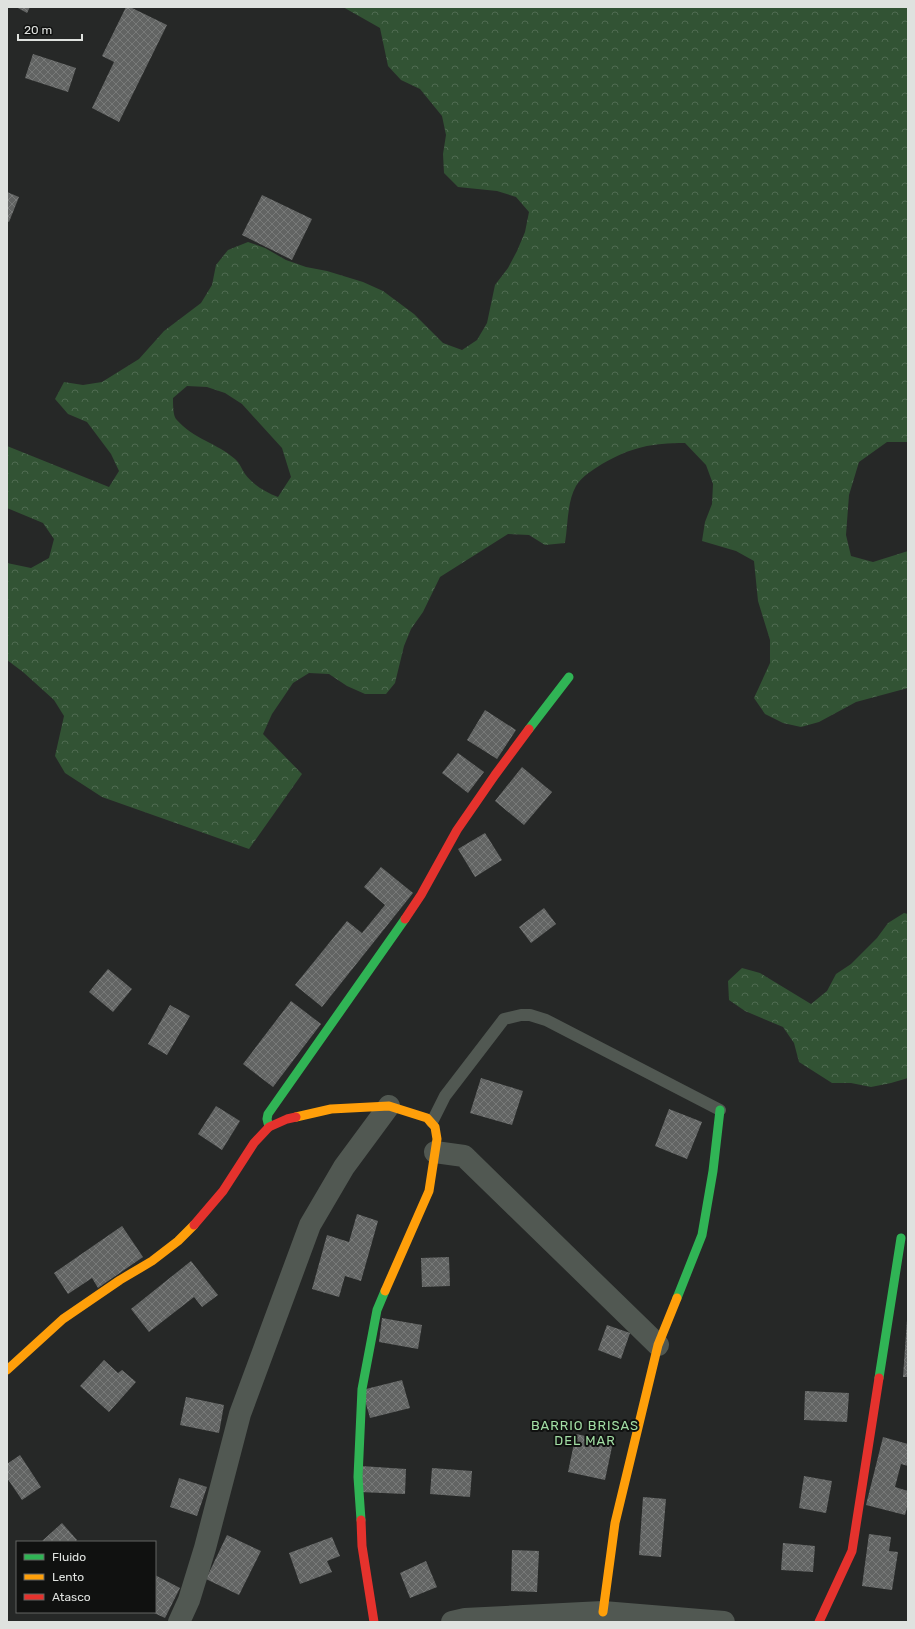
<svg xmlns="http://www.w3.org/2000/svg" width="915" height="1629" font-family="Rubik,sans-serif">
	<style>
		.forest { fill: url(#forest-crowns); fill-rule: evenodd }
		.building { fill: url(#building-cross-hatch) }
		.lines { fill: none; stroke-linecap: round; stroke-linejoin: round }
		.lane { stroke: #515852; stroke-width: 12 }
		.street { stroke: #515852; stroke-width: 22 }
		.fast { stroke: #30b455; stroke-width: 9 }
		.slow { stroke: #ff9f0a; stroke-width: 9 }
		.jam { stroke: #e5322d; stroke-width: 9 }
		.labels { text-anchor: middle; stroke-width: 4; stroke-linejoin: round; paint-order: stroke }
		.neighbourhood-label { font-size: 13px; letter-spacing: 1px; fill: #a1dda3; stroke: #101110 }
	</style>
	<defs>
		<pattern id="forest-crowns" width="20" height="18" patternUnits="userSpaceOnUse"><rect width="20" height="18" fill="#325334"/><path d="M2 6a3 3 0 1 1 6 0M12 15a3 3 0 1 1 6 0" fill="none" stroke="#4f6b51"/></pattern>
		<pattern id="building-cross-hatch" width="8" height="8" patternUnits="userSpaceOnUse"><rect width="8" height="8" fill="#626463"/><path d="M0 0l8 8M0 8l8-8" fill="none" stroke="#787a79"/></pattern>
	</defs>
	<rect width="100%" height="100%" fill="#262827"/>
	<path class="forest" d="M343 7H908V442H887L859 462 849 495 846 535 851 556 873 562 908 551V688L856 702 819 722 801 727 783 723 765 714 754 698 770 663V640L758 601 754 561 736 551 702 541 705 522 712 504 713 484 706 465 685 443C651 443 632 447 602 464 593 470 582 476 576 486 567 502 568 525 565 543L545 545 529 535 508 534 440 577 423 612 411 629 404 646 395 683 386 694H365L347 686 329 674 309 673 293 683 272 714 263 734 302 774 249 849 102 797 65 773 55 756 64 716 54 700 23 672 7 660V563L31 568 49 558 54 539 43 523 7 508V446L109 487 119 471 111 454 87 422 68 414 55 399 64 382 83 385 102 382 139 359 164 331 201 303 212 285 216 265 228 250 248 242 265 248 286 260 306 267 327 271 363 282 383 291 414 314 443 343 462 350 477 340 487 323 495 285 508 268 517 251 525 232 529 212 516 197 497 191 458 187 444 173 443 154 446 135 442 116 420 89 401 80 388 66 380 28ZM187 386 207 387 225 393 242 404 282 448 291 477 278 497C266 492 253 485 245 474 242 470 240 463 235 459 217 443 193 439 176 419 173 415 173 404 173 398Z
		M904 913 908 914V1078L891 1083 871 1087 851 1083H832L799 1062 794 1043 783 1027 745 1011 729 1000 728 981 742 968 760 973 811 1004 827 991 836 974 851 964 877 938 888 923Z"/>
	<path class="building" d="M16 7H30L27 13Z
		M126 7H130L167 25 119 122 92 108 114 62 102 56Z
		M33 54 76 68 68 92 25 78Z
		M7 192 19 197 9 222 7 221Z
		M262 195 312 219 292 260 242 235Z
		M485 710 516 730 497 759 467 740Z
		M458 753 484 772 468 793 442 773Z
		M522 767 552 792 524 825 495 801Z
		M485 833 502 860 475 877 458 849Z
		M381 867 413 893 322 1007 295 985 347 921 362 933 385 905 364 887Z
		M544 908 556 924 531 943 519 927Z
		M108 969 132 989 113 1012 89 992Z
		M291 1001 321 1024 273 1087 243 1064Z
		M170 1005 190 1016 167 1055 148 1044Z
		M481 1078 523 1091 512 1125 470 1113Z
		M216 1106 240 1121 222 1150 198 1134Z
		M669 1109 702 1122 687 1159 655 1146Z
		M357 1214 378 1221 361 1281 345 1276 339 1297 312 1289 327 1235 349 1242Z
		M122 1226 143 1257 98 1288 92 1278 68 1294 54 1273Z
		M449 1257 450 1286 422 1287 421 1258Z
		M191 1261 218 1295 202 1307 194 1297 149 1332 131 1309Z
		M382 1318 422 1325 418 1349 379 1342Z
		M907 1320H908V1377H903Z
		M607 1325 630 1333 621 1359 598 1350Z
		M104 1360 118 1373 122 1370 136 1382 109 1412 80 1386Z
		M402 1380 410 1408 370 1418 362 1390Z
		M805 1391 849 1393 847 1422 804 1420Z
		M186 1397 224 1405 219 1433 180 1425Z
		M576 1434 613 1442 605 1480 568 1472Z
		M883 1437 908 1444V1466L901 1464 895 1487 908 1491V1504L905 1515 866 1505Z
		M20 1455 41 1487 22 1500 7 1478V1464Z
		M361 1466 406 1469 405 1494 360 1492Z
		M432 1468 472 1471 470 1497 430 1494Z
		M804 1476 832 1481 826 1513 799 1508Z
		M179 1478 207 1487 197 1516 170 1507Z
		M643 1497 666 1499 661 1557 639 1555Z
		M62 1523 77 1540 75 1542H41Z
		M869 1534 891 1537 889 1551 898 1552 892 1590 862 1586Z
		M227 1535 261 1551 239 1595 206 1579Z
		M332 1537 340 1556 327 1561 332 1572 300 1584 289 1553Z
		M783 1543 815 1546 813 1572 781 1570Z
		M512 1550 539 1551 537 1592 511 1591Z
		M426 1561 437 1587 410 1598 400 1573Z
		M155 1575 180 1588 165 1618 152 1612H155Z"/>
	<g class="lines">
		<path class="lane" d="M432 1122 445 1096 504 1019 521 1015H530L546 1020 720 1110"/>
		<path class="street" d="M435 1152 464 1156 658 1345
			M179 1622 189 1600 205 1548 240 1414 310 1225 344 1167 389 1106
			M452 1622 465 1619 603 1612 724 1622"/>
		<path class="fast" d="M529 729 569 677
			M269 1127 267 1119 268 1114 405 919
			M677 1298 702 1235 713 1171 720 1110
			M879 1378 901 1238
			M361 1520 358 1477 362 1389 377 1310 385 1291"/>
		<path class="slow" d="M296 1117 331 1109 389 1106 427 1118 435 1127 437 1139 429 1191 385 1291
			M7 1370 63 1319 120 1280 152 1261 178 1241 194 1225
			M603 1612 615 1523 658 1345 677 1298"/>
		<path class="jam" d="M405 919 421 895 457 830 495 775 529 729
			M194 1225 223 1191 254 1143 269 1127 287 1119 296 1117
			M361 1520 362 1546 374 1622
			M819 1622 852 1551 879 1378"/>
	</g>
	<g class="labels">
		<g class="neighbourhood-label">
			<text x="585" y="1430">BARRIO BRISAS<tspan x="585" dy="15">DEL MAR</tspan></text>
		</g>
	</g>
	<rect width="915" height="1629" fill="none" stroke="#dfe2df" stroke-width="16"/>
	<rect x="16" y="1541" width="140" height="72" fill="#101110" stroke="#636563"/>
	<rect x="24" y="1554" width="20" height="6" fill="#30b455" stroke="#636563"/>
	<text x="52" y="1561" font-size="12" fill="#dfe2df">Fluido</text>
	<rect x="24" y="1574" width="20" height="6" fill="#ff9f0a" stroke="#636563"/>
	<text x="52" y="1581" font-size="12" fill="#dfe2df">Lento</text>
	<rect x="24" y="1594" width="20" height="6" fill="#e5322d" stroke="#636563"/>
	<text x="52" y="1601" font-size="12" fill="#dfe2df">Atasco</text>
	<path d="M18 34v6h64v-6" fill="none" stroke="#dfe2df" stroke-width="2"/>
	<text x="24" y="34" font-size="12" fill="#dfe2df" stroke="#101110" stroke-width="3" paint-order="stroke">20 m</text>
</svg>
